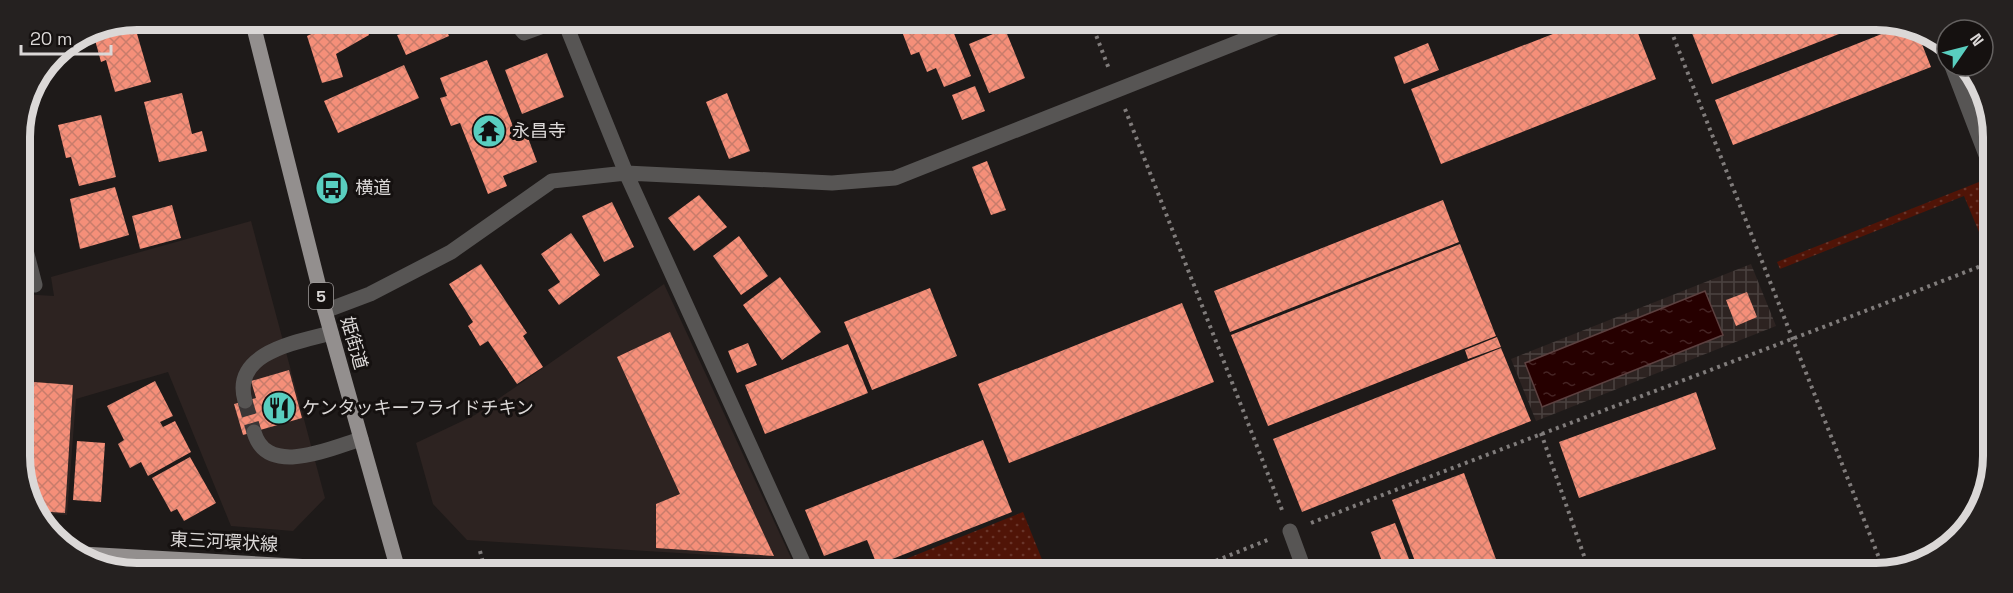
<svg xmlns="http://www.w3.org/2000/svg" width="2013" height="593" font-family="'Space Grotesk','Noto Sans JP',sans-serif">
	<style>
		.built { fill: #2d2321 }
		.industrial { fill: url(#industrial-grid) }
		.grass { fill: url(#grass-dots) }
		.water { fill: url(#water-ripples); stroke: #5c4140; stroke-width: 1.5 }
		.building { fill: url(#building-cross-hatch) }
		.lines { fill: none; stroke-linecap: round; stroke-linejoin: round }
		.minor-tunnel { stroke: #3a3636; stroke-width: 15; stroke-dasharray: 15 8; stroke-linecap: butt }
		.path { stroke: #807c7b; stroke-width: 4; stroke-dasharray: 3 4.5; stroke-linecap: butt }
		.minor { stroke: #575554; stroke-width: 15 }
		.major { stroke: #938f8e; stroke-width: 15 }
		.labels { text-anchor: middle; stroke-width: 6; stroke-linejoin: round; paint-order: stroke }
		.shield { fill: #151110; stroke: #a09c9b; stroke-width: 1.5 }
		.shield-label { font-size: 16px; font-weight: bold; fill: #dbd8d7 }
		.poi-label { font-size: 18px; fill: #dbd8d7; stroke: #151110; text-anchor: start }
		.street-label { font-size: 18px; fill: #dbd8d7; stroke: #151110 }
		.rim { fill: none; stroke: #dbd8d7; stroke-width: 8 }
	</style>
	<defs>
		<pattern id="industrial-grid" width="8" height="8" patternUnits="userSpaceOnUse" patternTransform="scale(1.5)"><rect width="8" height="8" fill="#2d2321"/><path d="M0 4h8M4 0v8" fill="none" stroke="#4b4240"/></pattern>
		<pattern id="grass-dots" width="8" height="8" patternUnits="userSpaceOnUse" patternTransform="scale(1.5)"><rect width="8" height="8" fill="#501407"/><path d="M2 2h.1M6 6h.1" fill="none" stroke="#69352a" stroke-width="1.8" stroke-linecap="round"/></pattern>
		<pattern id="water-ripples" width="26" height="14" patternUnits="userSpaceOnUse" patternTransform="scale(1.5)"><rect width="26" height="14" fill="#260000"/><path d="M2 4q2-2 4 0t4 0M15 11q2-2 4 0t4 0" fill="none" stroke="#452424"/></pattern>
		<pattern id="building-cross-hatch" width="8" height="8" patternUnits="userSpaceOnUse" patternTransform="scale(1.5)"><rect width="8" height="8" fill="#f58f79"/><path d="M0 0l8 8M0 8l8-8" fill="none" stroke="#c87c6b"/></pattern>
	</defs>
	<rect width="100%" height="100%" fill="#1e1a19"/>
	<path class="built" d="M251 221 325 498 293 531 231 526 168 372 76 399 67 515 38 513 22 479 21 294 54 296 51 277Z
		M664 284 792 560 467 540 433 504 416 443 475 415Z"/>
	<path class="industrial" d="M1751 264 1776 326 1536 421 1511 359Z"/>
	<path class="grass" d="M1979 182 1991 212V241L1984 244 1964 196 1780 269 1777 262Z
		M1023 512 1047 572 881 569Z"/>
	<path class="water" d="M1705 291 1723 335 1542 407 1525 363Z"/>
	<path class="building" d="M133 20 151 82 115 92 106 60 101 62 92 29Z
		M340 20H362L369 35 336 54 343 77 322 83 307 36Z
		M398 20H442L449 36 406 55 397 35 404 33Z
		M920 21H949L971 76 944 87 936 68 927 72 919 52 911 55 901 29Z
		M1581 23H1634L1656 79 1441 164 1411 89Z
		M1688 23H1867L1712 84Z
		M1907 24 1916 29 1931 67 1733 145 1715 100Z
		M1005 29 1025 78 989 93 969 44Z
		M1428 43 1439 70 1404 84 1394 57Z
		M547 53 564 97 522 114 505 70Z
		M487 60 518 139 527 135 537 162 503 176 507 186 488 194 460 123 451 126 440 98 447 96 440 78Z
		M404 65 419 98 338 133 324 101Z
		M975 86 985 111 962 120 952 95Z
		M182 93 192 134 202 131 207 151 159 162 144 102Z
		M727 93 750 151 729 159 706 102Z
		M101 115 116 177 79 186 71 157 66 158 58 125Z
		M987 161 1006 210 991 215 972 167Z
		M115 187 129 235 80 249 70 199Z
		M699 195 727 227 694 251 668 218Z
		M1443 200 1459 242 1230 332 1214 291Z
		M612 202 634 247 604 262 582 216Z
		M172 205 181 238 140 249 132 216Z
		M571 233 600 275 559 305 548 290 560 282 541 254Z
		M739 236 768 276 741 295 713 256Z
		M1460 244 1496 336 1268 426 1231 335Z
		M481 264 527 333 523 336 543 367 517 384 488 341 480 346 468 326 473 322 449 284Z
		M780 277 821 332 782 360 743 305Z
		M930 288 957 356 872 390 844 322Z
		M1747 292 1757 317 1736 326 1726 300Z
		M1182 303 1214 382 1009 463 978 384Z
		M670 332 774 556 656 548V504L680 494 617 357Z
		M1497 337 1501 347 1468 359 1465 350Z
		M748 343 757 365 737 373 728 351Z
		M848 344 868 393 765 434 745 385Z
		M1501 348 1531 421 1302 512 1273 439Z
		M289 370 302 418 243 435 234 404 256 398 251 381Z
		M21 381 73 385 65 513 38 511 22 479Z
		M155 381 173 416 160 422 163 427 175 421 191 452 148 476 141 462 130 468 118 444 124 440 107 406Z
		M1696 392 1716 449 1579 498 1559 442Z
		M983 440 1012 512 877 565 867 540 824 556 805 510Z
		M77 441 105 443 101 502 73 500Z
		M190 457 216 503 184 521 177 509 171 512 152 478Z
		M1464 473 1497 562 1468 572H1419L1392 500Z
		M1395 523 1414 572H1386L1371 532Z"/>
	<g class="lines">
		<path class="minor-tunnel" d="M245 401 254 432"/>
		<path class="path" d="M1091 22 1109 69
			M1668 23 1885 573
			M1125 109 1282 510
			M1541 433 1590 573
			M1311 523C1537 434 1765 351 1991 262
			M480 551 485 570
			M1188 572 1270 539"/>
		<path class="minor" d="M513 20 524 33 560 20
			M564 20 626 173 807 571
			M1943 45 1947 54
			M1952 66 1991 168
			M20 227 35 285 21 284
			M325 311 370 294 451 252 552 181 626 173 832 183 895 178 1289 22
			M245 401C231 352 298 342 331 333
			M254 432C267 478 331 448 361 439
			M1290 531 1305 572"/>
		<path class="major" d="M252 20 325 311 398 570
			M82 554 364 570"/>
	</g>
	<defs>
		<symbol id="temple-disc" viewBox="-11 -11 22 22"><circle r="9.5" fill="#59cebf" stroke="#151110"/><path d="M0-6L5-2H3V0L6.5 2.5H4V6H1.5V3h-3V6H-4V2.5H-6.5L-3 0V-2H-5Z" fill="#111"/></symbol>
		<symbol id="bus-disc" viewBox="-11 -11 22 22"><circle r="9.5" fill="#59cebf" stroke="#151110"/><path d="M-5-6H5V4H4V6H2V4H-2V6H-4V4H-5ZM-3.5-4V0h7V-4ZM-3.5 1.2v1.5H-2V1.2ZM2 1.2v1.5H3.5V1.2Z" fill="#111"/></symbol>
		<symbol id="restaurant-disc" viewBox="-11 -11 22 22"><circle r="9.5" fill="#59cebf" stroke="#151110"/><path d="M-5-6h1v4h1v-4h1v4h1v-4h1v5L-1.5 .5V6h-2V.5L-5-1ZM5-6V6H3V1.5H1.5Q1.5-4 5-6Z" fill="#111"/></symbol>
	</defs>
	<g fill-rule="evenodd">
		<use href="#temple-disc" x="470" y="112" width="38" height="38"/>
		<use href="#bus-disc" x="313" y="169" width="38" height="38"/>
		<use href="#restaurant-disc" x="260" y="389" width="38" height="38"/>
	</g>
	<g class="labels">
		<rect class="shield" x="309" y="283" width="24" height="26" rx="4.5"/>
		<g class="shield-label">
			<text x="321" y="302">5</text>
		</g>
		<g class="poi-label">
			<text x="512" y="137">永昌寺</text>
			<text x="355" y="194">横道</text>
			<text x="302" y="414">ケンタッキーフライドチキン</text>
		</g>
		<g class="street-label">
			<text transform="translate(354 343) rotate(74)" y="6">姫街道</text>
			<text transform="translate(224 542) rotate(3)" y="6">東三河環状線</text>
		</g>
	</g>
	<path d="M0 0H2013V593H0ZM137 30H1876A107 107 0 0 1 1983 137V456A107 107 0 0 1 1876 563H137A107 107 0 0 1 30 456V137A107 107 0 0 1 137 30Z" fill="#252120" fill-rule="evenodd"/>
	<path class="rim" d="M137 30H1876A107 107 0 0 1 1983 137V456A107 107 0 0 1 1876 563H137A107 107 0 0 1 30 456V137A107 107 0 0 1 137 30Z"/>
	<g transform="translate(1965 48) rotate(55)"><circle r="28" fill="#151110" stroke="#646160" stroke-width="1.5"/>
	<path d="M0-4.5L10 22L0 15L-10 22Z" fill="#59cebf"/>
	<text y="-9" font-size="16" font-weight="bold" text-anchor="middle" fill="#dbd8d7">N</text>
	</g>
	<path d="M21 45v9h90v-9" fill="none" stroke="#dbd8d7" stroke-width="3"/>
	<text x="30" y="45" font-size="18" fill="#dbd8d7" stroke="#151110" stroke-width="4.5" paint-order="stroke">20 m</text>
</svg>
